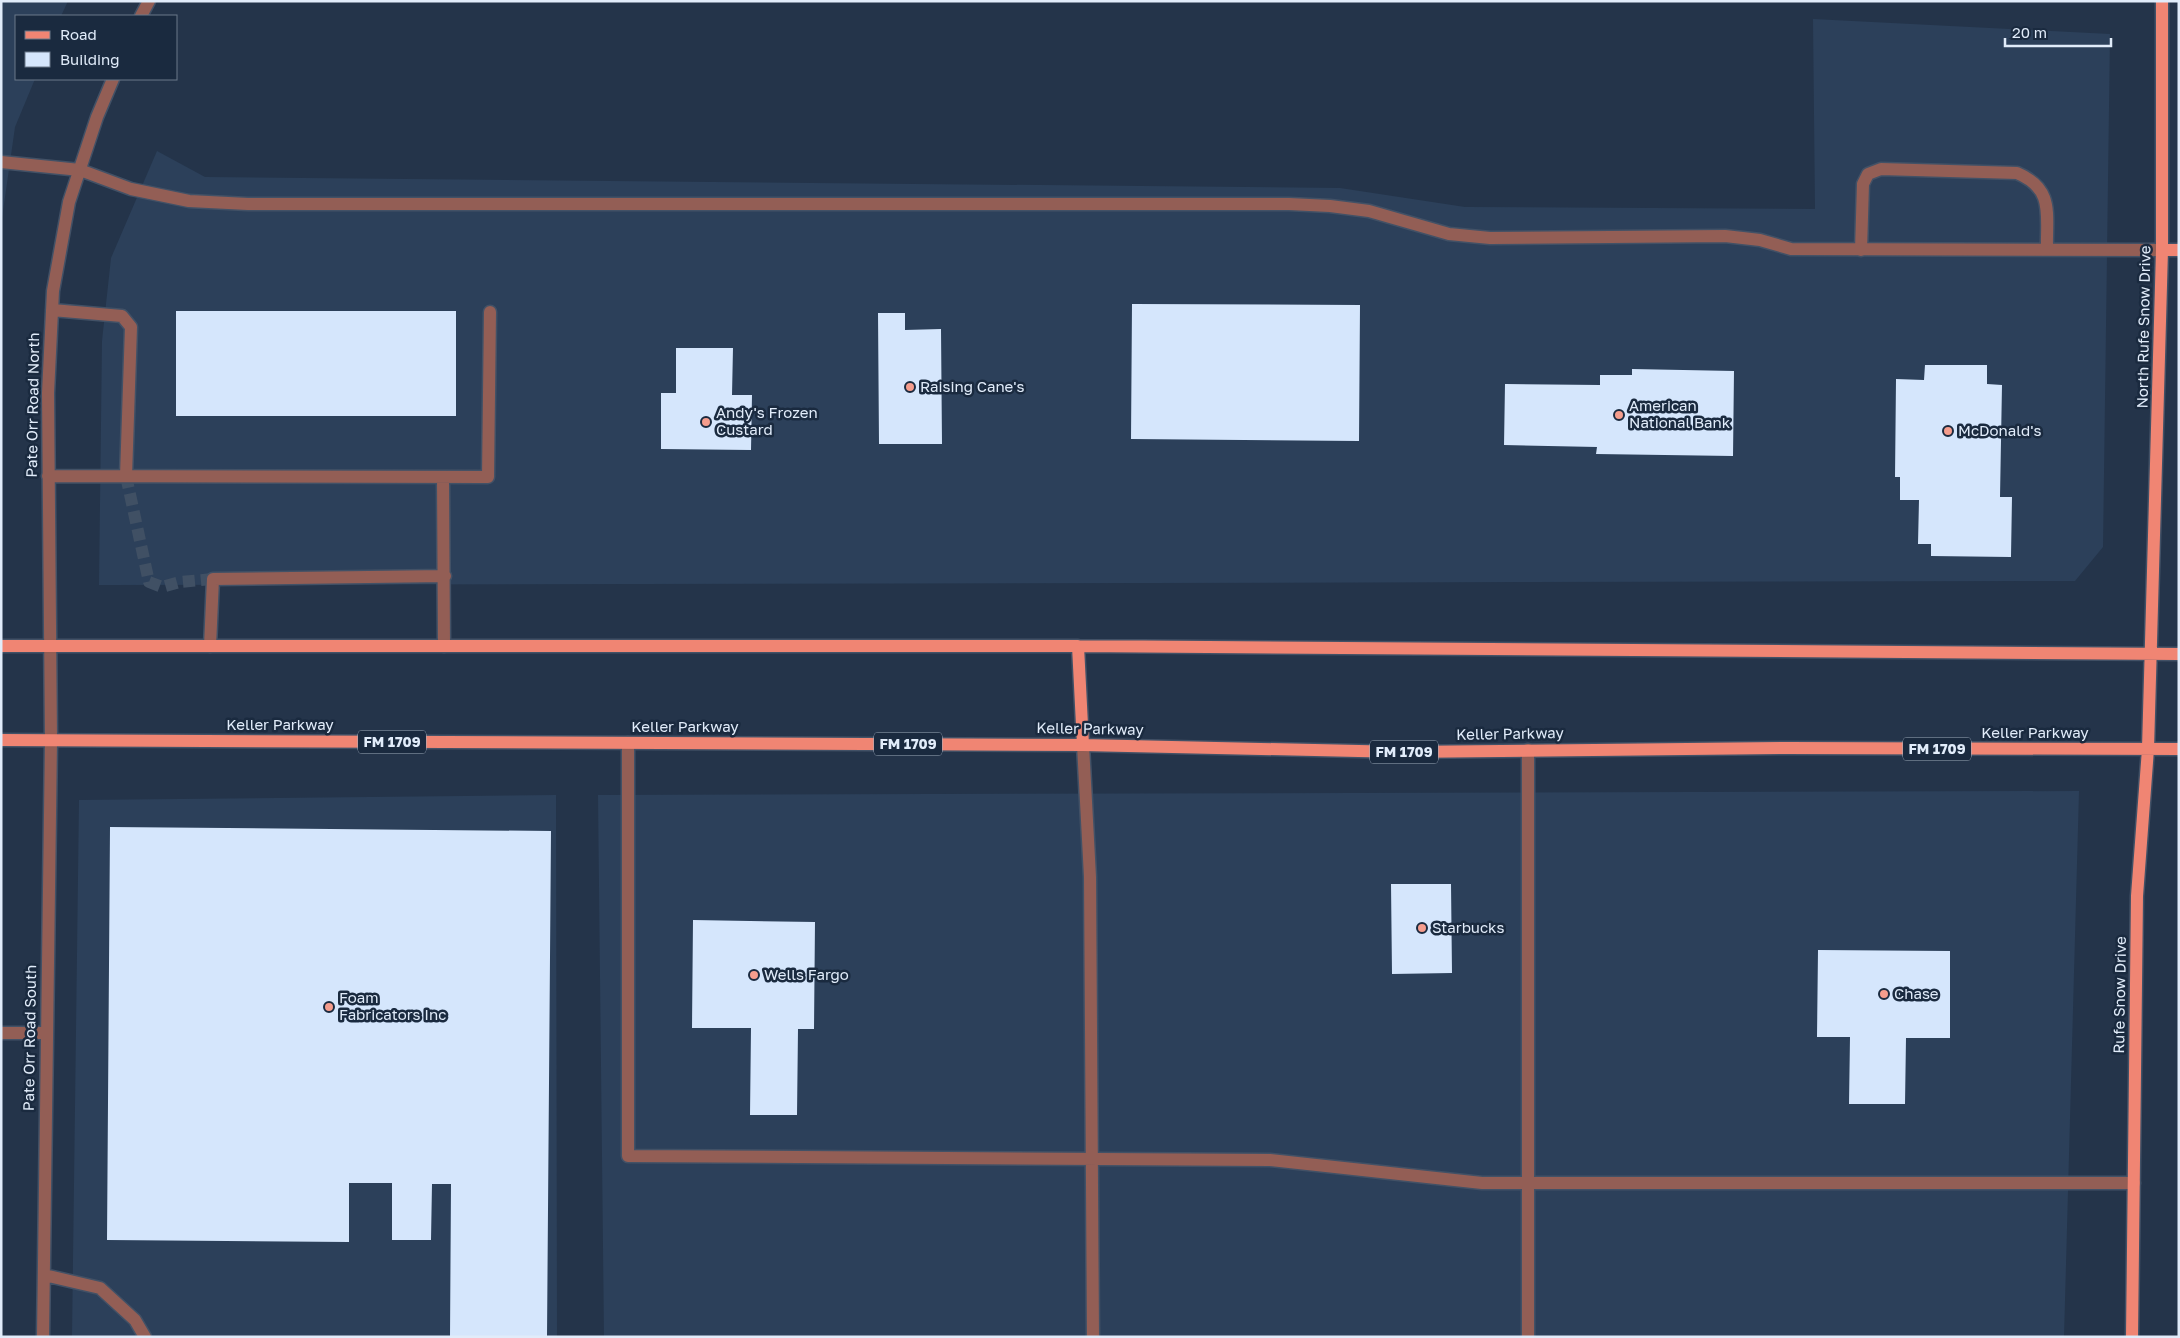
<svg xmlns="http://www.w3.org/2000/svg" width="2180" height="1338" font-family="'Golos Text',sans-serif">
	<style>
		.built { fill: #2c405a }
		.building { fill: #d5e6fc }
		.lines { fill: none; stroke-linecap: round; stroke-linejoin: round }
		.minor-tunnel { stroke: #405064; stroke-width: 12; stroke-dasharray: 12 6; stroke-linecap: butt }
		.minor-casing { stroke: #425166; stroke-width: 15 }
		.major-casing { stroke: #425166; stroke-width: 15 }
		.minor { stroke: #935e55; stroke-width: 12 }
		.major { stroke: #f08573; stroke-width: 12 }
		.poi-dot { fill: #f59d8d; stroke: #1a2a3f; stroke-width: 2 }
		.labels { text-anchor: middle; stroke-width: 5; stroke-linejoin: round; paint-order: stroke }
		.shield { fill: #1a2a3f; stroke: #a5b2c2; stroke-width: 1 }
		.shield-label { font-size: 14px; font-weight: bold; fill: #e1ecfa }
		.street-label { font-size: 15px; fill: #e1ecfa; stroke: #1a2a3f }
		.poi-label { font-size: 15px; fill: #e1ecfa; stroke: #1a2a3f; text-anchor: start }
	</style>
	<rect width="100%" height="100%" fill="#24344a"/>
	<path class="built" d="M1 1H68L61 16H16V79H35L15 127 1 225Z
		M1813 19 2110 34 2103 547 2075 581 99 585 102 341 111 258 157 151 205 177 1340 188 1465 207 1815 209Z
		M2079 791 2064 1337H604L598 795Z
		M556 795 557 1337H72L79 800Z"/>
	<path class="building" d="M1132 304 1360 305 1359 441 1131 439Z
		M176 311H456V416H176Z
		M878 313H905V330L941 329 942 444H879Z
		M676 348H733L732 395H752L751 450 661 449V393H676Z
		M1925 365H1987V384L2002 385 2000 497H2012L2011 557 1931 556V544H1918L1919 500H1900V477H1895L1896 379 1924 380Z
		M1632 369 1734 371 1733 456 1596 454 1597 447 1504 445 1505 384 1600 385V375H1632Z
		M110 827 551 831 547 1337H450L451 1184H432L431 1240H392V1183H349V1242L107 1240Z
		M1391 884H1451L1452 973 1392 974Z
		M693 920 815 922 814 1029H798L797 1115H750L751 1028H692Z
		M1818 950 1950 951V1038H1906L1905 1104H1849L1850 1037H1817Z"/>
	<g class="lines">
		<path class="minor-tunnel" d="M126 476 149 582 162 587 180 582 213 579"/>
		<defs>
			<path id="minor" d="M141 16 149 1
				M1 162 80 170 131 189 189 201 248 204H1289L1330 206 1369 211 1449 234 1490 238 1725 236 1760 240 1791 249 2162 250
				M1861 250 1863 184 1868 174 1881 169 2017 173C2055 189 2046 215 2047 250
				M52 310 122 316 131 327 126 476
				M48 476 488 477 490 312
				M443 477 444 646
				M210 646 213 579 445 576
				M628 743V1156L1270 1160 1482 1183H2134
				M1083 745 1090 877 1093 1337
				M1528 750V1337
				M1 1033H46
				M44 1275 100 1288 135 1320 145 1337
				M43 1337 51 740 48 393 53 291 69 202 97 117 113 79"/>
			<path id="major" d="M2162 250H2179
				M1 646H1078L2179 654
				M1078 646 1083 745
				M1 740 1083 745 1403 752 1787 748 2179 749
				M2132 1337 2137 896 2148 749 2162 250V1"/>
		</defs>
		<use href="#minor" class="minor-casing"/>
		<use href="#major" class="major-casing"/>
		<use href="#minor" class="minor"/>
		<use href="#major" class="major"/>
	</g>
	<g class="poi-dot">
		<circle cx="910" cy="387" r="5"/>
		<circle cx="1619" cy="415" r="5"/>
		<circle cx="706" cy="422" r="5"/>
		<circle cx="1948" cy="431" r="5"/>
		<circle cx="1422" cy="928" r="5"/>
		<circle cx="754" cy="975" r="5"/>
		<circle cx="1884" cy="994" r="5"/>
		<circle cx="329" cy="1007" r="5"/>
	</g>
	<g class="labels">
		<g class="shield">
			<rect x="358" y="730.5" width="68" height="23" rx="4"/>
			<rect x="874" y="732.5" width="68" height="23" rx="4"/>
			<rect x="1903" y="737.5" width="68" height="23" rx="4"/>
			<rect x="1370" y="740.5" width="68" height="23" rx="4"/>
		</g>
		<g class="shield-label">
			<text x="392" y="747">FM 1709</text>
			<text x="908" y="749">FM 1709</text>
			<text x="1937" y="754">FM 1709</text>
			<text x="1404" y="757">FM 1709</text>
		</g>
		<g class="street-label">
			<text transform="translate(2144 327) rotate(-89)" y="5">North Rufe Snow Drive</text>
			<text transform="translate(33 405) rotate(-89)" y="5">Pate Orr Road North</text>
			<text x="280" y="730">Keller Parkway</text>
			<text x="685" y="732">Keller Parkway</text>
			<text transform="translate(1090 729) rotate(1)" y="5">Keller Parkway</text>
			<text x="2035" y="738">Keller Parkway</text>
			<text transform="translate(1510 734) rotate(-1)" y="5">Keller Parkway</text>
			<text transform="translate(2120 995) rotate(-89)" y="5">Rufe Snow Drive</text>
			<text transform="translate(30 1038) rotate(-89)" y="5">Pate Orr Road South</text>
		</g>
		<g class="poi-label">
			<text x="920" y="392">Raising Cane's</text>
			<text x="1629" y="411">American<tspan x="1629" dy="17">National Bank</tspan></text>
			<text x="716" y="418">Andy's Frozen<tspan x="716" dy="17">Custard</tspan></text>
			<text x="1958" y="436">McDonald's</text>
			<text x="1432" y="933">Starbucks</text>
			<text x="764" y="980">Wells Fargo</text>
			<text x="1894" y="999">Chase</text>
			<text x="339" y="1003">Foam<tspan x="339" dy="17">Fabricators Inc</tspan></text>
		</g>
	</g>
	<rect width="2180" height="1338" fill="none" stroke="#e1ecfa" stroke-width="5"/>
	<rect x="15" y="15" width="162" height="65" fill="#1a2a3f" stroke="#6a788a"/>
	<rect x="25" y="31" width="25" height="8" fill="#f08573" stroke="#6a788a"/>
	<text x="60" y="40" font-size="15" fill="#e1ecfa">Road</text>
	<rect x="25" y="52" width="25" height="15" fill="#d5e6fc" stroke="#6a788a"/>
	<text x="60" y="65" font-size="15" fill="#e1ecfa">Building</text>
	<path d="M2005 38v8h106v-8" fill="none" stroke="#e1ecfa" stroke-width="2.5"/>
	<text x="2012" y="38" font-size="15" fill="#e1ecfa" stroke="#1a2a3f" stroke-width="4" paint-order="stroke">20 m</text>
</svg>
